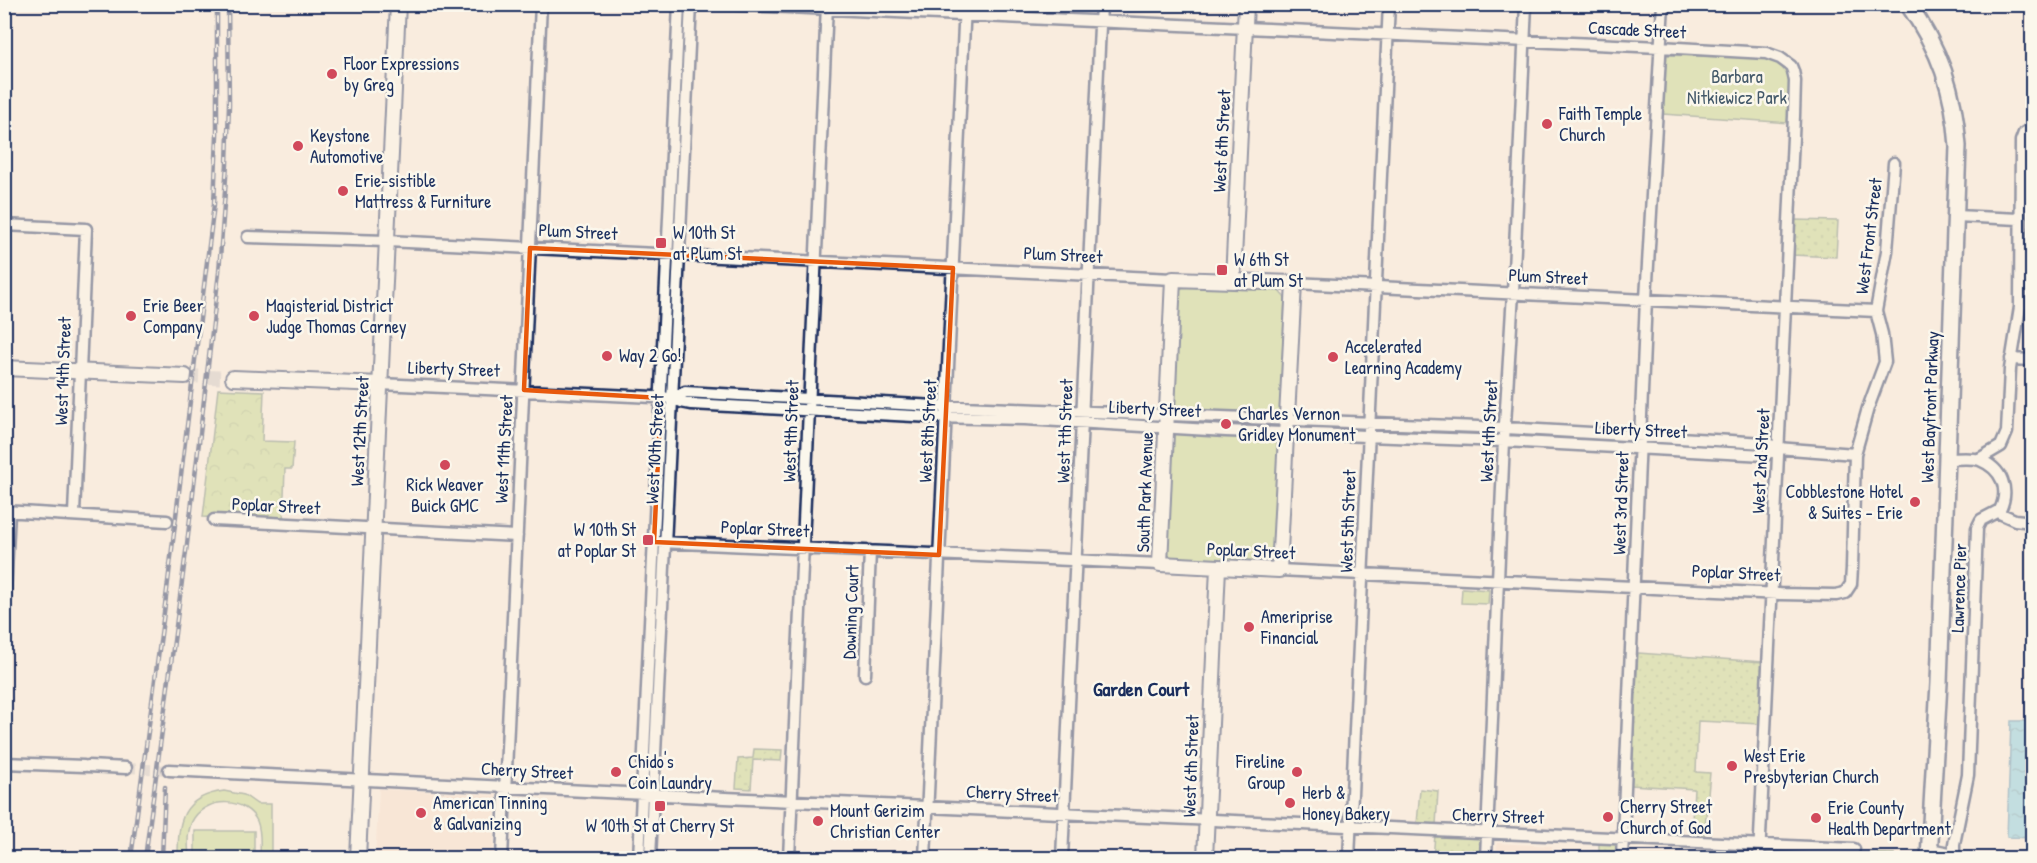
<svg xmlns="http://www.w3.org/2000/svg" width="2037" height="863" font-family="'Patrick Hand',sans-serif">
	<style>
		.built { fill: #f7decd }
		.grass { fill: url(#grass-dots); stroke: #6e8275; stroke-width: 1.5 }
		.forest { fill: url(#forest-crowns); stroke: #6e8275; stroke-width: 1.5 }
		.park { fill: #c1d68c; stroke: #6e8275; stroke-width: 1.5 }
		.water { fill: url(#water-ripples); stroke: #588dad; stroke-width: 1.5 }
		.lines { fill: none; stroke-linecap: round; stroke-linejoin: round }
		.minor-tunnel { stroke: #cdc6c4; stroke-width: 10; stroke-dasharray: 10 5; stroke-linecap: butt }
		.major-tunnel { stroke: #cdc6c4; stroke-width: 14; stroke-dasharray: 14 7; stroke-linecap: butt }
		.minor-casing { stroke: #1b2f5e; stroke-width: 15 }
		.major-casing { stroke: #1b2f5e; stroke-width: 18 }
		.highway-casing { stroke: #1b2f5e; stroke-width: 20 }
		.minor { stroke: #fbf7ec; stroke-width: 10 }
		.major { stroke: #fbf7ec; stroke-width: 14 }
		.highway { stroke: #fbf7ec; stroke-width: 15 }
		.rail-casing { stroke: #1b2f5e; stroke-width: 4.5 }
		.rail { stroke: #fbf7ec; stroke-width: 2; stroke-dasharray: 7; stroke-linecap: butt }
		.marked { fill: none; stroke: #e8590c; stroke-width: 4.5; stroke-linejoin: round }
		.poi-dot { fill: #d1495b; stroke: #fbf7ec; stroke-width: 2 }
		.labels { text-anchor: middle; stroke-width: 5; stroke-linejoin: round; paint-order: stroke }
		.street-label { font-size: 18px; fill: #1b2f5e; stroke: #fbf7ec }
		.poi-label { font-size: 18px; fill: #1b2f5e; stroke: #fbf7ec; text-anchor: start }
		.park-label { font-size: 18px; fill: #44596a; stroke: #fbf7ec }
		.neighbourhood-label { font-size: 20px; font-weight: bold; fill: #1b2f5e; stroke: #fbf7ec }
	</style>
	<defs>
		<pattern id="grass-dots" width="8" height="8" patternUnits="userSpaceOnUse" patternTransform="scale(1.5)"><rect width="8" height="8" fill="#c1d68c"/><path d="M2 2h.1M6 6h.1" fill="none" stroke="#a5b87b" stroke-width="1.8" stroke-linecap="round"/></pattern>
		<pattern id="forest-crowns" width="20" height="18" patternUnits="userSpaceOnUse" patternTransform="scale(1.5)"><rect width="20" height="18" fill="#c1d68c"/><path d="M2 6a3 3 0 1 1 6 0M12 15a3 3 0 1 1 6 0" fill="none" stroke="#a5b87b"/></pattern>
		<pattern id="water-ripples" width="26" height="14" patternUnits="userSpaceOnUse" patternTransform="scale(1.5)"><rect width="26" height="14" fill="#81cce2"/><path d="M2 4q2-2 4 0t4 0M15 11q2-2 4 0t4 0" fill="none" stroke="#69a6ba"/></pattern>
	</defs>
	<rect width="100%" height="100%" fill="#f9ecde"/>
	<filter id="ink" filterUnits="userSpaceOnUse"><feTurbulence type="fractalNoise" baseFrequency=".0167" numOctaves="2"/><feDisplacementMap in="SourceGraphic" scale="12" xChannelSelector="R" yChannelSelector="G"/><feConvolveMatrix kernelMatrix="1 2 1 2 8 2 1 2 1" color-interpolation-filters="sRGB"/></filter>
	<g filter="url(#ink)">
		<path class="built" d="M379 789 496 795 493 858H375Z
			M1497 843 1552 846 1551 858H1496Z"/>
		<path class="grass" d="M1794 220 1838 221 1836 257 1792 255Z
			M1638 653 1763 662 1761 724 1698 721 1696 772 1710 773 1704 837 1691 836 1694 789 1631 785Z
			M754 749 782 750 781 761 753 760 751 789 736 788 738 759 753 758Z
			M1420 789 1438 791 1436 825 1417 824Z
			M1435 835 1479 838 1481 842V858H1433Z
			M1599 842 1618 845V858H1599Z"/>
		<path class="forest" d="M218 389 264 391 262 441 294 442 292 469H285L283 522 203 517Z"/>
		<path class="park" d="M1665 55 1767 58C1798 70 1789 95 1789 123L1663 114Z
			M1187 286 1278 290 1285 298 1274 555 1266 563 1175 559 1167 554 1166 549 1178 293 1181 288Z
			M1462 588 1489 590 1488 604 1461 603Z
			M224 791 244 795 257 804H271V858H260C260 847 262 833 257 821 246 798 209 796 194 818 186 830 188 845 189 858H178C178 821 181 797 224 791Z
			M195 831H254V858H195Z
			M1772 851 1894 854 1893 858H1764L1766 853Z"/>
		<path class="water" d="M2011 721H2032V838L2007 837Z"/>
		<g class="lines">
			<path class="minor-tunnel" d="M126 768 169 770"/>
			<path class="major-tunnel" d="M185 376 233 378"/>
			<defs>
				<path id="minor" d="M722 4 1660 47 1766 53 1780 58 1791 66 1793 71 1795 81 1794 116 1759 858
					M1956 216 2019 219
					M4 225 86 229 74 514
					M248 237 387 241 1173 279
					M1294 283 1876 311
					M2011 359 2032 360
					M380 384 674 398 681 402 691 404 932 417 1025 419 1226 431 1504 441 1765 455 1777 448
					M674 398 685 392 703 393 936 406 1505 428 1766 443 1777 448 1855 454
					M1979 459 2001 446 2007 432 2010 369 2020 307 2021 141 2024 133 2032 128
					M4 511 167 521
					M1997 512 2015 520 2032 522
					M214 520 517 536
					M660 542 1160 564
					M1279 570 1780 594 1836 595 1845 593 1851 584 1852 568 1855 454 1868 408 1885 362 1882 334 1876 311 1887 251 1894 163
					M4 615 9 511
					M865 675 870 551
					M4 763 84 766
					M88 766 126 768
					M169 770 725 798 1854 849
					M1930 849 1954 854V844L1968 775 1977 528 1981 520 2000 510C2010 489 2002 469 1980 460 1971 457 1957 459 1947 459
					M502 858 541 4
					M639 858 679 4
					M650 858 691 4
					M789 858 827 5
					M925 858 965 4
					M1062 858 1101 4
					M1349 858 1389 4
					M1486 858 1504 441 1513 293 1526 4
					M1622 858 1646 299 1663 4"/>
				<path id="major" d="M1173 279 1294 283 1279 570 1160 564Z
					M1233 280 1246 4
					M4 368 185 376
					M233 378 380 384
					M358 858 398 4
					M1205 858 1218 567"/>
				<path id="highway" d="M1908 4C1940 50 1954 90 1958 146L1939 683 1929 858"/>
			</defs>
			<use href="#minor" class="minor-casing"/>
			<use href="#major" class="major-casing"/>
			<use href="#highway" class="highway-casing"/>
			<use href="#minor" class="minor"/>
			<use href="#major" class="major"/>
			<use href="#highway" class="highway"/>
			<defs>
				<path id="rail" d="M131 858 167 590 214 204 217 135V4
					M145 858 187 544 219 272 227 164 229 104 228 4
					M162 858 165 787"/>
			</defs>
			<use href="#rail" class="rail-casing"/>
			<use href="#rail" class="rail"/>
		</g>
	</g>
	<path d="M0 0H2037V863H0ZM530 248 953 268 939 555 654 542 661 398 524 390Z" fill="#f9ecde" fill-opacity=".55" fill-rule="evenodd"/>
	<path class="marked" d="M530 248 953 268 939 555 654 542 661 398 524 390Z"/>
	<g class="poi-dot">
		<circle cx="332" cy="74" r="6"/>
		<circle cx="1547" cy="124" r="6"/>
		<circle cx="298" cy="146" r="6"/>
		<circle cx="343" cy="191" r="6"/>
		<rect x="655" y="237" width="12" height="12" rx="3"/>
		<rect x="1216" y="264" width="12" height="12" rx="3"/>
		<circle cx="131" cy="316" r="6"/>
		<circle cx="254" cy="316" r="6"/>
		<circle cx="607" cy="356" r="6"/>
		<circle cx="1333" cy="357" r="6"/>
		<circle cx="1226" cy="424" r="6"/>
		<circle cx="445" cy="465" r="6"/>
		<circle cx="1915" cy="502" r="6"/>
		<rect x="642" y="534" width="12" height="12" rx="3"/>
		<circle cx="1249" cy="627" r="6"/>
		<circle cx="1732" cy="766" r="6"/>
		<circle cx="616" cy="772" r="6"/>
		<circle cx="1297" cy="772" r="6"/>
		<circle cx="1290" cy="803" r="6"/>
		<rect x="654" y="800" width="12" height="12" rx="3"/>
		<circle cx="421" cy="813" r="6"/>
		<circle cx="1608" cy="817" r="6"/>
		<circle cx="1816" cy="818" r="6"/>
		<circle cx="818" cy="821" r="6"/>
	</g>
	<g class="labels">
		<g class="street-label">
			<text transform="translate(1637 30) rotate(3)" y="6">Cascade Street</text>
			<text transform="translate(1222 141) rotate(-87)" y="6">West 6th Street</text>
			<text transform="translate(578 232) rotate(3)" y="6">Plum Street</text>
			<text transform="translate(1869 236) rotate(-83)" y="6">West Front Street</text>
			<text transform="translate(1063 255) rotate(3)" y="6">Plum Street</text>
			<text transform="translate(1548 277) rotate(3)" y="6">Plum Street</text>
			<text transform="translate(454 369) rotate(2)" y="6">Liberty Street</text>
			<text transform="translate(63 371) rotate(-88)" y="6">West 14th Street</text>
			<text transform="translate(1930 407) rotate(-88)" y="6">West Bayfront Parkway</text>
			<text transform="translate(1155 409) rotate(3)" y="6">Liberty Street</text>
			<text transform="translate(1641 430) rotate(3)" y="6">Liberty Street</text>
			<text transform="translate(360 431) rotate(-87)" y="6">West 12th Street</text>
			<text transform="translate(791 431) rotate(-88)" y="6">West 9th Street</text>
			<text transform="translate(928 431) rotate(-87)" y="6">West 8th Street</text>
			<text transform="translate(1065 431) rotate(-88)" y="6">West 7th Street</text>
			<text transform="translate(1489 431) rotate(-87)" y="6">West 4th Street</text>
			<text transform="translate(504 449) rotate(-87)" y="6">West 11th Street</text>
			<text transform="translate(655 449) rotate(-87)" y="6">West 10th Street</text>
			<text transform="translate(1761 461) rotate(-87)" y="6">West 2nd Street</text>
			<text transform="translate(1145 492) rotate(-88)" y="6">South Park Avenue</text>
			<text transform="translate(1621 503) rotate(-88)" y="6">West 3rd Street</text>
			<text transform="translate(276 506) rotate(3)" y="6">Poplar Street</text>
			<text transform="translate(1348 521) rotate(-88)" y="6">West 5th Street</text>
			<text transform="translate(765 529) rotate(3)" y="6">Poplar Street</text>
			<text transform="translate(1251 551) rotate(3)" y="6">Poplar Street</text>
			<text transform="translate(1736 573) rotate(3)" y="6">Poplar Street</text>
			<text transform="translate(1959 588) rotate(-88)" y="6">Lawrence Pier</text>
			<text transform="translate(851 612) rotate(-88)" y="6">Downing Court</text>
			<text transform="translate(1191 766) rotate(-88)" y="6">West 6th Street</text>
			<text transform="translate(527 771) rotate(3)" y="6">Cherry Street</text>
			<text transform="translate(1012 794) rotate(3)" y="6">Cherry Street</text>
			<text transform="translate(1498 816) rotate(2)" y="6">Cherry Street</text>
		</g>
		<g class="poi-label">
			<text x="344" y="70">Floor Expressions<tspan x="344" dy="21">by Greg</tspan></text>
			<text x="1559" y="120">Faith Temple<tspan x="1559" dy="21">Church</tspan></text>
			<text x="310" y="142">Keystone<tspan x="310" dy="21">Automotive</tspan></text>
			<text x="355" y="187">Erie-sistible<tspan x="355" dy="21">Mattress &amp; Furniture</tspan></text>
			<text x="673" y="239">W 10th St<tspan x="673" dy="21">at Plum St</tspan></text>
			<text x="1234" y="266">W 6th St<tspan x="1234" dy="21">at Plum St</tspan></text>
			<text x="143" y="312">Erie Beer<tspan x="143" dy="21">Company</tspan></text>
			<text x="266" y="312">Magisterial District<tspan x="266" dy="21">Judge Thomas Carney</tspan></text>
			<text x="1345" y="353">Accelerated<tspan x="1345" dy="21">Learning Academy</tspan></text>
			<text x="619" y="362">Way 2 Go!</text>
			<text x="1238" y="420">Charles Vernon<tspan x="1238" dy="21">Gridley Monument</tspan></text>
			<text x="445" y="491" text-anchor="middle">Rick Weaver<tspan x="445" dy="21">Buick GMC</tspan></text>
			<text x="1903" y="498" text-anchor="end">Cobblestone Hotel<tspan x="1903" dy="21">&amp; Suites - Erie</tspan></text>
			<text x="636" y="536" text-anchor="end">W 10th St<tspan x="636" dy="21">at Poplar St</tspan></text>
			<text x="1261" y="623">Ameriprise<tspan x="1261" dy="21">Financial</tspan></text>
			<text x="1744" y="762">West Erie<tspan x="1744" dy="21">Presbyterian Church</tspan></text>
			<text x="628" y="768">Chido's<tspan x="628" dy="21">Coin Laundry</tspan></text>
			<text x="1285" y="768" text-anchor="end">Fireline<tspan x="1285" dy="21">Group</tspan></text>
			<text x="1302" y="799">Herb &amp;<tspan x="1302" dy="21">Honey Bakery</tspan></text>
			<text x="433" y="809">American Tinning<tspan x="433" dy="21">&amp; Galvanizing</tspan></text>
			<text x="1620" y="813">Cherry Street<tspan x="1620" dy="21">Church of God</tspan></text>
			<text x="1828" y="814">Erie County<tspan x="1828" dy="21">Health Department</tspan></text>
			<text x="830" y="817">Mount Gerizim<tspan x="830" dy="21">Christian Center</tspan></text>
			<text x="660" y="832" text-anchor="middle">W 10th St at Cherry St</text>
		</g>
		<g class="park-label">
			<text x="1737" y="83">Barbara<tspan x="1737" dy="21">Nitkiewicz Park</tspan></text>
		</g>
		<g class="neighbourhood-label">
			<text x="1141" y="696">Garden Court</text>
		</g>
	</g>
	<rect width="2037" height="863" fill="none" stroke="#fbf7ec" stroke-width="24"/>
	<rect x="12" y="12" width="2013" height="839" fill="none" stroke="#1b2f5e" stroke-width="2" filter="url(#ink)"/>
</svg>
